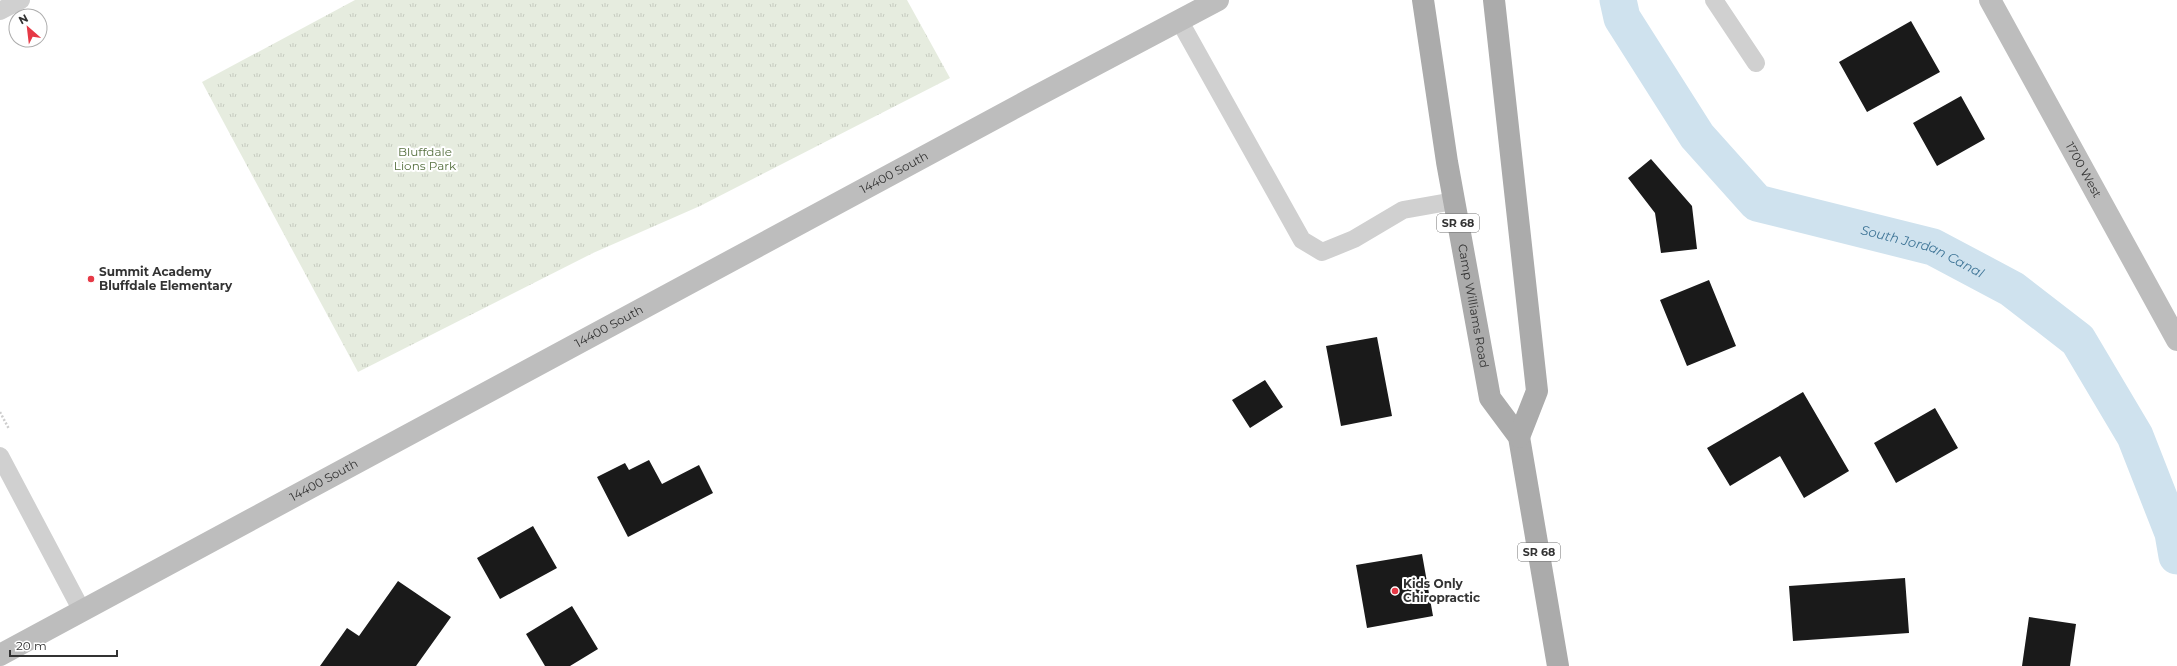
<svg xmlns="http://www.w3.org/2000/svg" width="2177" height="666" font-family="Montserrat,sans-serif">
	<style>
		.park { fill: url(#park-tufts) }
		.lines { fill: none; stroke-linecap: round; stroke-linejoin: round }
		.canal { stroke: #cfe2ee; stroke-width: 37 }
		.building { fill: #1a1a1a }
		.path { stroke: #cdcdcd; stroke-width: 2.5; stroke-dasharray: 2 2; stroke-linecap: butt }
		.lane { stroke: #d0d0d0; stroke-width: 18 }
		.secondary { stroke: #bdbdbd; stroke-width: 22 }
		.primary { stroke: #ababab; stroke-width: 22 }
		.poi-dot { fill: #e63946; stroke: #fff; stroke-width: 1.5 }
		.labels { text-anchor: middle; stroke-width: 4; stroke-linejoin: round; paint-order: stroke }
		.shield { fill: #fff; stroke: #707070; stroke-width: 1 }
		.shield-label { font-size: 11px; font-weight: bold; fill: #333 }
		.park-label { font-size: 12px; fill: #56703f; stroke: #fff }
		.street-label { font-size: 12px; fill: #333; stroke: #fff }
		.poi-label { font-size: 12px; font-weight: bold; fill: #333; stroke: #fff; text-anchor: start }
		.water-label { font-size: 13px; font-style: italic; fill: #3f7597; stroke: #fff }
	</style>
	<defs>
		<pattern id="park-tufts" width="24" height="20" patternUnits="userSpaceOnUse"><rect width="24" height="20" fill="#e6ecdf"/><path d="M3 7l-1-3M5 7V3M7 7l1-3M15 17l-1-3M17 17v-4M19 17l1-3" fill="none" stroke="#c6cbc0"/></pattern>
	</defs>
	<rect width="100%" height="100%" fill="#fff"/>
	<path class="park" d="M355 0H907L950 78 700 206 593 253 358 372 202 82Z"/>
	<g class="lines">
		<path class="canal" id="s1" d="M1618 0 1622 18 1697 136 1757 203 1933 247 2012 289 2078 340 2135 436 2173 533 2177 556"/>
	</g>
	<path class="building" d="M1911 21 1940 72 1867 112 1839 62Z
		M1961 96 1985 139 1937 166 1913 123Z
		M1651 159 1692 206 1697 249 1661 253 1655 213 1628 178Z
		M1709 280 1736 346 1687 366 1660 300Z
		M1377 337 1392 416 1341 426 1326 346Z
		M1265 380 1283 407 1250 428 1232 400Z
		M1803 392 1849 471 1804 498 1780 456 1730 486 1707 448Z
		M1935 408 1958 448 1896 483 1874 443Z
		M649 460 662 484 699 465 713 493 628 537 597 477 625 463 629 470Z
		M533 526 557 568 500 599 477 558Z
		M1422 554 1433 616 1367 628 1356 565Z
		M1905 578 1909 633 1793 641 1789 586Z
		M398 581 451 617 416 666H320L347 628 359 636Z
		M572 606 598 649 570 666H545L526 634Z
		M2029 617 2076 624 2070 666H2022Z"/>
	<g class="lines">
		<path class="path" d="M0 412 9 429"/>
		<path class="lane" d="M1714 0 1756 63
			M0 11 21 0
			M1179 20 1302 240 1322 252 1354 239 1403 210 1454 201
			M0 456 82 611"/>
		<g class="secondary">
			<path id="s2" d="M1990 0 2177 340"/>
			<path id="s3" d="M0 655 1029 100 1218 0"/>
		</g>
		<g class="primary">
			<path id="s4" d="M1423 0 1447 162 1490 398 1519 437 1558 666"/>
			<path d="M1494 0 1537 391 1519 437"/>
		</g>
	</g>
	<g class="poi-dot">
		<circle cx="91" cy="279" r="4"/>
		<circle cx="1395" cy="591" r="4"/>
	</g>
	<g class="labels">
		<g class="shield">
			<rect x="1437" y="214" width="42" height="18" rx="3"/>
			<rect x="1518" y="543" width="42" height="18" rx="3"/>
		</g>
		<g class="shield-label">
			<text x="1458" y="227">SR 68</text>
			<text x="1539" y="556">SR 68</text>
		</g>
		<g class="park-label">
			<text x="425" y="156">Bluffdale<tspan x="425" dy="14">Lions Park</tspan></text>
		</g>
		<g class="street-label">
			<text dy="4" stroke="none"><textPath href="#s2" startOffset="194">1700 West</textPath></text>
			<text dy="4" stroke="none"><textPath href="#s3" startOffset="1016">14400 South</textPath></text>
			<text dy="4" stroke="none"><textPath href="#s4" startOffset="310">Camp Williams Road</textPath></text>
			<text dy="4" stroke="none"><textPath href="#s3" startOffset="692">14400 South</textPath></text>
			<text dy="4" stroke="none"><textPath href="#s3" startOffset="368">14400 South</textPath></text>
		</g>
		<g class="poi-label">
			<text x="99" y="276">Summit Academy<tspan x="99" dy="14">Bluffdale Elementary</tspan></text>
			<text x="1403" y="588">Kids Only<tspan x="1403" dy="14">Chiropractic</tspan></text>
		</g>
		<g class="water-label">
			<text dy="5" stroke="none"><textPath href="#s1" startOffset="421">South Jordan Canal</textPath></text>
		</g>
	</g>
	<g transform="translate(28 28) rotate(332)"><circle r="19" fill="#ffffff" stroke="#adadad"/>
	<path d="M0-3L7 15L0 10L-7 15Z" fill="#e63946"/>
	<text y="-6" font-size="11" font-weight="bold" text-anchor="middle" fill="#333333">N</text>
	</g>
	<path d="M10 650v6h107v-6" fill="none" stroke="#333333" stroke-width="2"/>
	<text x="16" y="650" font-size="12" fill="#333333" stroke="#ffffff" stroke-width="3" paint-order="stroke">20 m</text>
</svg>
